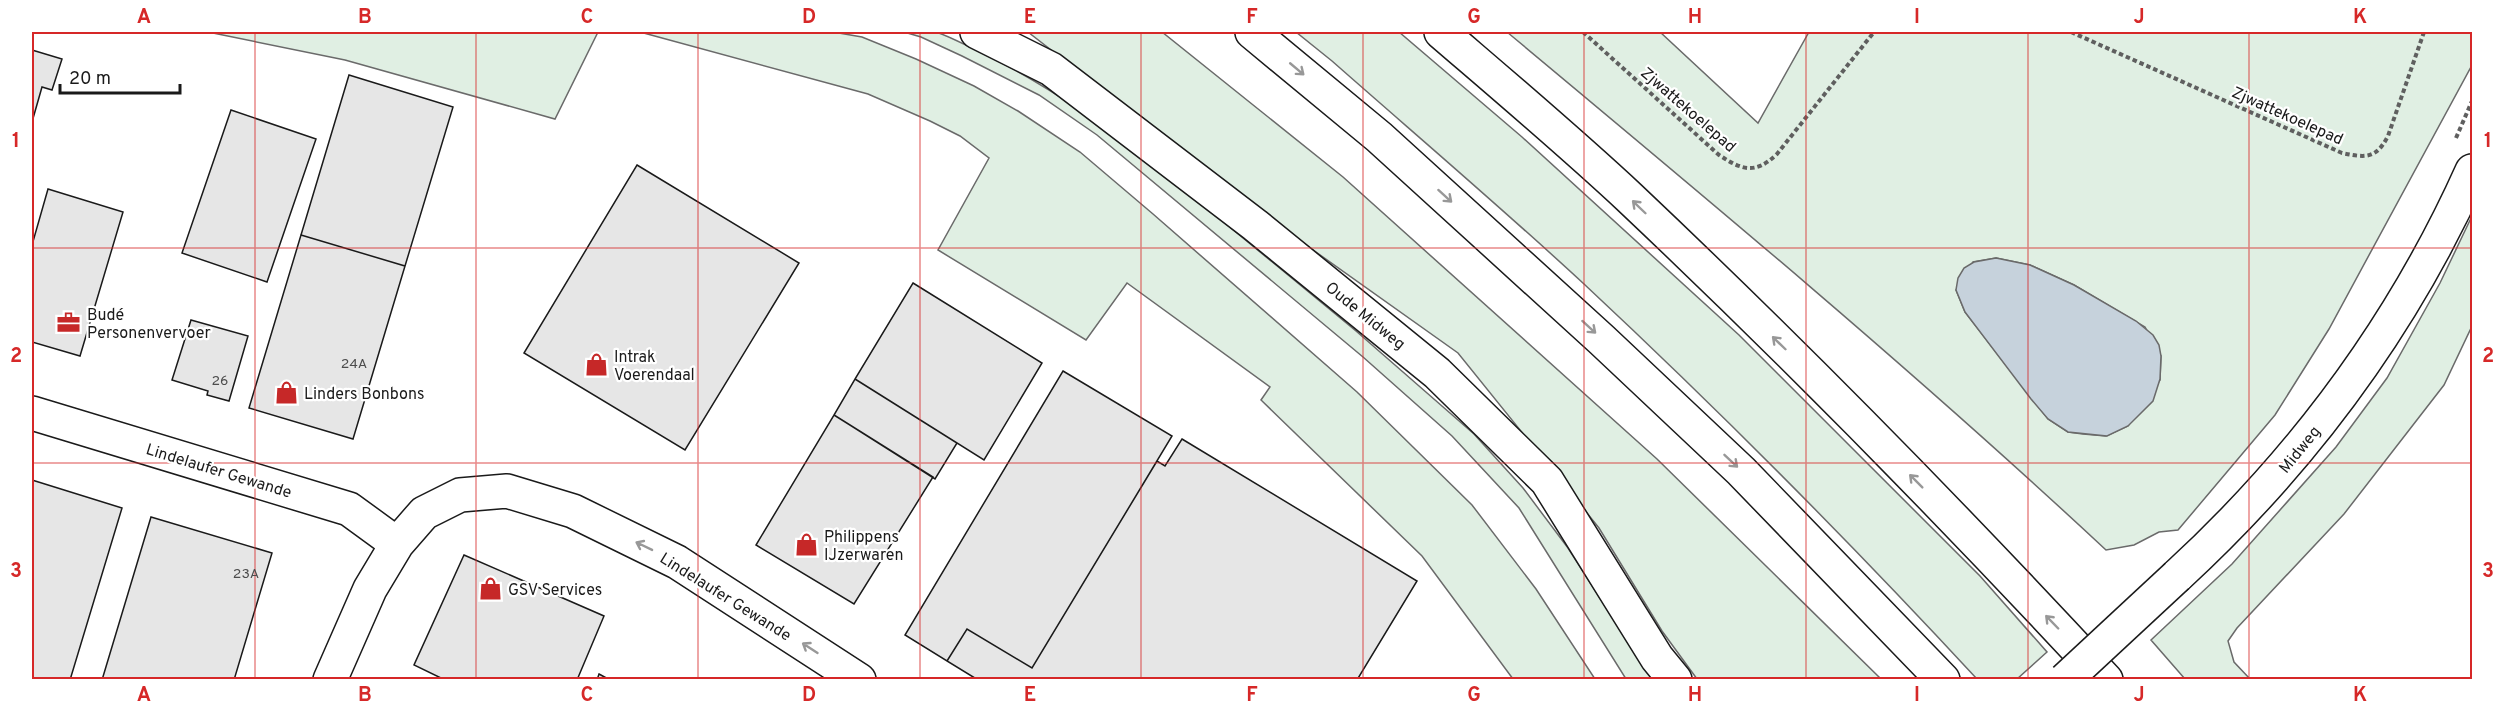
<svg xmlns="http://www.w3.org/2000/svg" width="2504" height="711" font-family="Overpass,sans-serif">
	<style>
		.green { fill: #e0efe3; stroke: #6a6a6a; stroke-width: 1.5; fill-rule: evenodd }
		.water { fill: #c6d2dc; stroke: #6a6a6a; stroke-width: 1.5 }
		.building { fill: #e6e6e6; stroke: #1a1a1a; stroke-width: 1.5 }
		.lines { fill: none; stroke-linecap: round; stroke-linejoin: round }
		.minor-casing { stroke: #1a1a1a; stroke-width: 36 }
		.highway-casing { stroke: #1a1a1a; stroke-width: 36 }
		.path { stroke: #5f5f5f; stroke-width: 4; stroke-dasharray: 4.5 3; stroke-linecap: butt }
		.minor { stroke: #fff; stroke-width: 33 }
		.highway { stroke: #fff; stroke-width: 33 }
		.minor-bridge-casing { stroke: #1a1a1a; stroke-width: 36; stroke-linecap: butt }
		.minor-bridge { stroke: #fff; stroke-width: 33 }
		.oneway { stroke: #989898 }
		.grid { fill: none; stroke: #d62828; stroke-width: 1.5; stroke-opacity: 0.55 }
		.labels { text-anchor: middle; stroke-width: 4.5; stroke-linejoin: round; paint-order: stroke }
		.number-label { font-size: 14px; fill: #4d4d4d }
		.street-label { font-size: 16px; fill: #1a1a1a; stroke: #fff }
		.poi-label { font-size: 16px; fill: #1a1a1a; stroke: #fff; text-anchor: start }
		.neatline { fill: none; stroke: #d62828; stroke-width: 2 }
		.grid-label { font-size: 20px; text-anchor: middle; font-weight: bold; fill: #d62828 }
	</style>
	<rect width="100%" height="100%" fill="#fff"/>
	<path class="green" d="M208 32H598L555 119 345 60Z
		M640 32H833L862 37 916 59 974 86 1018 111 1080 152 1153 214 1357 392 1472 505 1536 589 1595 679H1513L1422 556 1261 400 1270 387 1127 283 1086 340 938 250 989 158 960 136 930 121 868 94Z
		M904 32C914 32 927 29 936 32 951 37 965 45 978 51 1039 80 1093 117 1146 158L1356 331 1474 434 1523 488 1568 548 1652 679H1626L1519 508 1452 436 1363 357 1097 135 1039 95 962 56 921 37Z
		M1028 32H1162L1343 177 1657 459 1881 679H1697L1662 631 1599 528 1458 353 1261 213Z
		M1296 32H1399L1522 137 1739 335 1980 576 2047 652 2017 679H1977C1851 543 1720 411 1584 284 1502 208 1416 135 1332 61Z
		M1507 32H1660L1758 123 1809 32H2472V65L2329 329 2275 415 2178 530 2159 532 2134 545 2106 550C1913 370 1710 201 1507 32ZM1996 258 2030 265 2074 285 2145 327 2161 356 2160 380 2128 426 2106 436 2083 434 2068 432 2048 419 1965 312 1956 290 1973 262Z
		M2472 216V326L2444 385 2344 514 2237 628 2228 641 2234 662 2250 679H2185L2151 640 2232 564 2336 447 2387 378 2440 283Z"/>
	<path class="water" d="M1996 258 2030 265 2074 285 2136 321 2153 335 2159 345 2161 356 2160 379 2153 401 2128 426 2107 436 2068 432 2048 419 2031 399 1965 312 1956 290 1958 278 1964 268 1974 262Z"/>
	<path class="building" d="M32 50 62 59 52 90 42 87 32 122Z
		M349 75 453 107 405 266 301 235Z
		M231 110 316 139 267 282 182 253Z
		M637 165 799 263 685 450 524 353Z
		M48 189 123 212 80 356 32 342V245Z
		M301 235 405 266 353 439 249 408Z
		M913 283 1042 363 984 460 855 379Z
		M191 320 248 336 229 401 207 395 208 391 172 380Z
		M1063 371 1172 436 1032 668 967 629 947 661 905 635Z
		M855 379 957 443 935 479 834 415Z
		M834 415 933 477 854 604 756 545Z
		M1182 439 1417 581 1357 680H978L947 661 967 629 1032 668 1157 461 1165 466Z
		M32 480 122 508 70 680H32Z
		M151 517 272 553 234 680H102Z
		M464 555 604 616 577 680H445L414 665Z
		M599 674 610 680H597Z"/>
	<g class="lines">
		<defs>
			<path id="minor" d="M977 32 1051 69 1255 225 1437 373 1547 481 1657 658 1675 680
				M32 413 349 509 397 544
				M2177 576C2302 461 2402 327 2472 171
				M330 680 370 589 397 544 424 513 460 495 507 491 573 511 677 562 859 680"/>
			<path id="highway" d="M1252 32 1379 137 1602 340 1741 471 1943 680
				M1441 32C1505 87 1569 141 1630 198 1794 353 1953 515 2106 680"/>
		</defs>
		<use href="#minor" class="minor-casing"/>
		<use href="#highway" class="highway-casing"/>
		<path class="path" d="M1583 32 1719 155C1742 170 1755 175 1777 154L1874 32
			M2071 32 2342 153C2366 158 2376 159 2388 136L2424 32
			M2456 138 2472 101"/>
		<use href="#minor" class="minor"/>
		<use href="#highway" class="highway"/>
		<defs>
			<path id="minor-bridge" d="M2065 680 2177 576"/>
		</defs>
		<use href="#minor-bridge" class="minor-bridge-casing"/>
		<use href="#minor-bridge" class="minor-bridge"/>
	</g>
	<defs><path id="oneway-shaft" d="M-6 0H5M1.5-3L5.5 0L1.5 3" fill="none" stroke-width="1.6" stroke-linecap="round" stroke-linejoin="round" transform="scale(1.5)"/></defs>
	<g class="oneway">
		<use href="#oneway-shaft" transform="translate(1297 69) rotate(40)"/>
		<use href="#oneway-shaft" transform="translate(1445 196) rotate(42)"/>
		<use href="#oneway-shaft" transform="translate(1639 207) rotate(-136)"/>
		<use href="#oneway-shaft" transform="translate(1589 327) rotate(42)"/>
		<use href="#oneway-shaft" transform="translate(1779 343) rotate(-136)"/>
		<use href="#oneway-shaft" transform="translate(1731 461) rotate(43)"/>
		<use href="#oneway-shaft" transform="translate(1916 481) rotate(-135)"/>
		<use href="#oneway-shaft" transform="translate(644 546) rotate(-154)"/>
		<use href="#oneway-shaft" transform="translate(2052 622) rotate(-134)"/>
		<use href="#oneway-shaft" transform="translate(810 648) rotate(-147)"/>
	</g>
	<path class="grid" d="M255 32V680M476 32V680M698 32V680M920 32V680M1141 32V680M1363 32V680M1584 32V680M1806 32V680M2028 32V680M2249 32V680M32 248H2472M32 463H2472"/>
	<defs>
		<symbol id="office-bare" viewBox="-9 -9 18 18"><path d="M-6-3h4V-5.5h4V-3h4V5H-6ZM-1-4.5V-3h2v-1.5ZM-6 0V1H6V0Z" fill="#c62828" stroke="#fff" stroke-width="2.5" paint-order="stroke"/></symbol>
		<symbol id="shop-bare" viewBox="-9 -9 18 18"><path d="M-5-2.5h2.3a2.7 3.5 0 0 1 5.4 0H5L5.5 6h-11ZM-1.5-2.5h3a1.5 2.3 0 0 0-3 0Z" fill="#c62828" stroke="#fff" stroke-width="2.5" paint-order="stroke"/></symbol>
	</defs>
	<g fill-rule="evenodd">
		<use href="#office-bare" x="52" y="306" width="33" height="33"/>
		<use href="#shop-bare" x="580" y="348" width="33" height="33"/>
		<use href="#shop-bare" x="270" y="376" width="33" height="33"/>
		<use href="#shop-bare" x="790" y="528" width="33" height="33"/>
		<use href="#shop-bare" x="474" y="572" width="33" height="33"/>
	</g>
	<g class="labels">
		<g class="number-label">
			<text x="354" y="368">24A</text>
			<text x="220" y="385">26</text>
			<text x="246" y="578">23A</text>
		</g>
		<g class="street-label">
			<text transform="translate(1689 109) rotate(41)" y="6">Zjwattekoelepad</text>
			<text transform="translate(2288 115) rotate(24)" y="6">Zjwattekoelepad</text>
			<text transform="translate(1366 315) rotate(39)" y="6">Oude Midweg</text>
			<text transform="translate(2299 449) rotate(-51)" y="6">Midweg</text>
			<text transform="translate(219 470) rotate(17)" y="6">Lindelaufer Gewande</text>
			<text transform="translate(726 596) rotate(32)" y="6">Lindelaufer Gewande</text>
		</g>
		<g class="poi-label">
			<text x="87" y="320">Budé<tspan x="87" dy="18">Personenvervoer</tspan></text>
			<text x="614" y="362">Intrak<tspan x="614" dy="18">Voerendaal</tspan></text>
			<text x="304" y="399">Linders Bonbons</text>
			<text x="824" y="542">Philippens<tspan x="824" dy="18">IJzerwaren</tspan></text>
			<text x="508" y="595">GSV Services</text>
		</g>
	</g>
	<rect width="2504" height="711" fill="none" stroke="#ffffff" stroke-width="66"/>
	<path d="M60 84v9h120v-9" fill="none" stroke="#1a1a1a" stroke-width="3"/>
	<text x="69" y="84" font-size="18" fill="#1a1a1a" stroke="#ffffff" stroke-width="4.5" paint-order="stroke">20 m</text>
	<rect x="33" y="33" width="2438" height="645" class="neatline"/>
	<g class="grid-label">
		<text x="144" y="23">A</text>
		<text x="365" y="23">B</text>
		<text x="587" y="23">C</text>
		<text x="809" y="23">D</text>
		<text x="1030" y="23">E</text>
		<text x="1252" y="23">F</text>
		<text x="1474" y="23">G</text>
		<text x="1695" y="23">H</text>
		<text x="1917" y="23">I</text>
		<text x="2139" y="23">J</text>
		<text x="2360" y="23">K</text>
		<text x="16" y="147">1</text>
		<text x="2488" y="147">1</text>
		<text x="16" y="362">2</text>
		<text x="2488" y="362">2</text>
		<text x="16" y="577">3</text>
		<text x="2488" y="577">3</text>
		<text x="144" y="701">A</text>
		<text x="365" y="701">B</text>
		<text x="587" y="701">C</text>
		<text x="809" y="701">D</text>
		<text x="1030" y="701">E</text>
		<text x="1252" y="701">F</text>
		<text x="1474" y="701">G</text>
		<text x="1695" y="701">H</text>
		<text x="1917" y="701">I</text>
		<text x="2139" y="701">J</text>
		<text x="2360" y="701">K</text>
	</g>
</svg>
